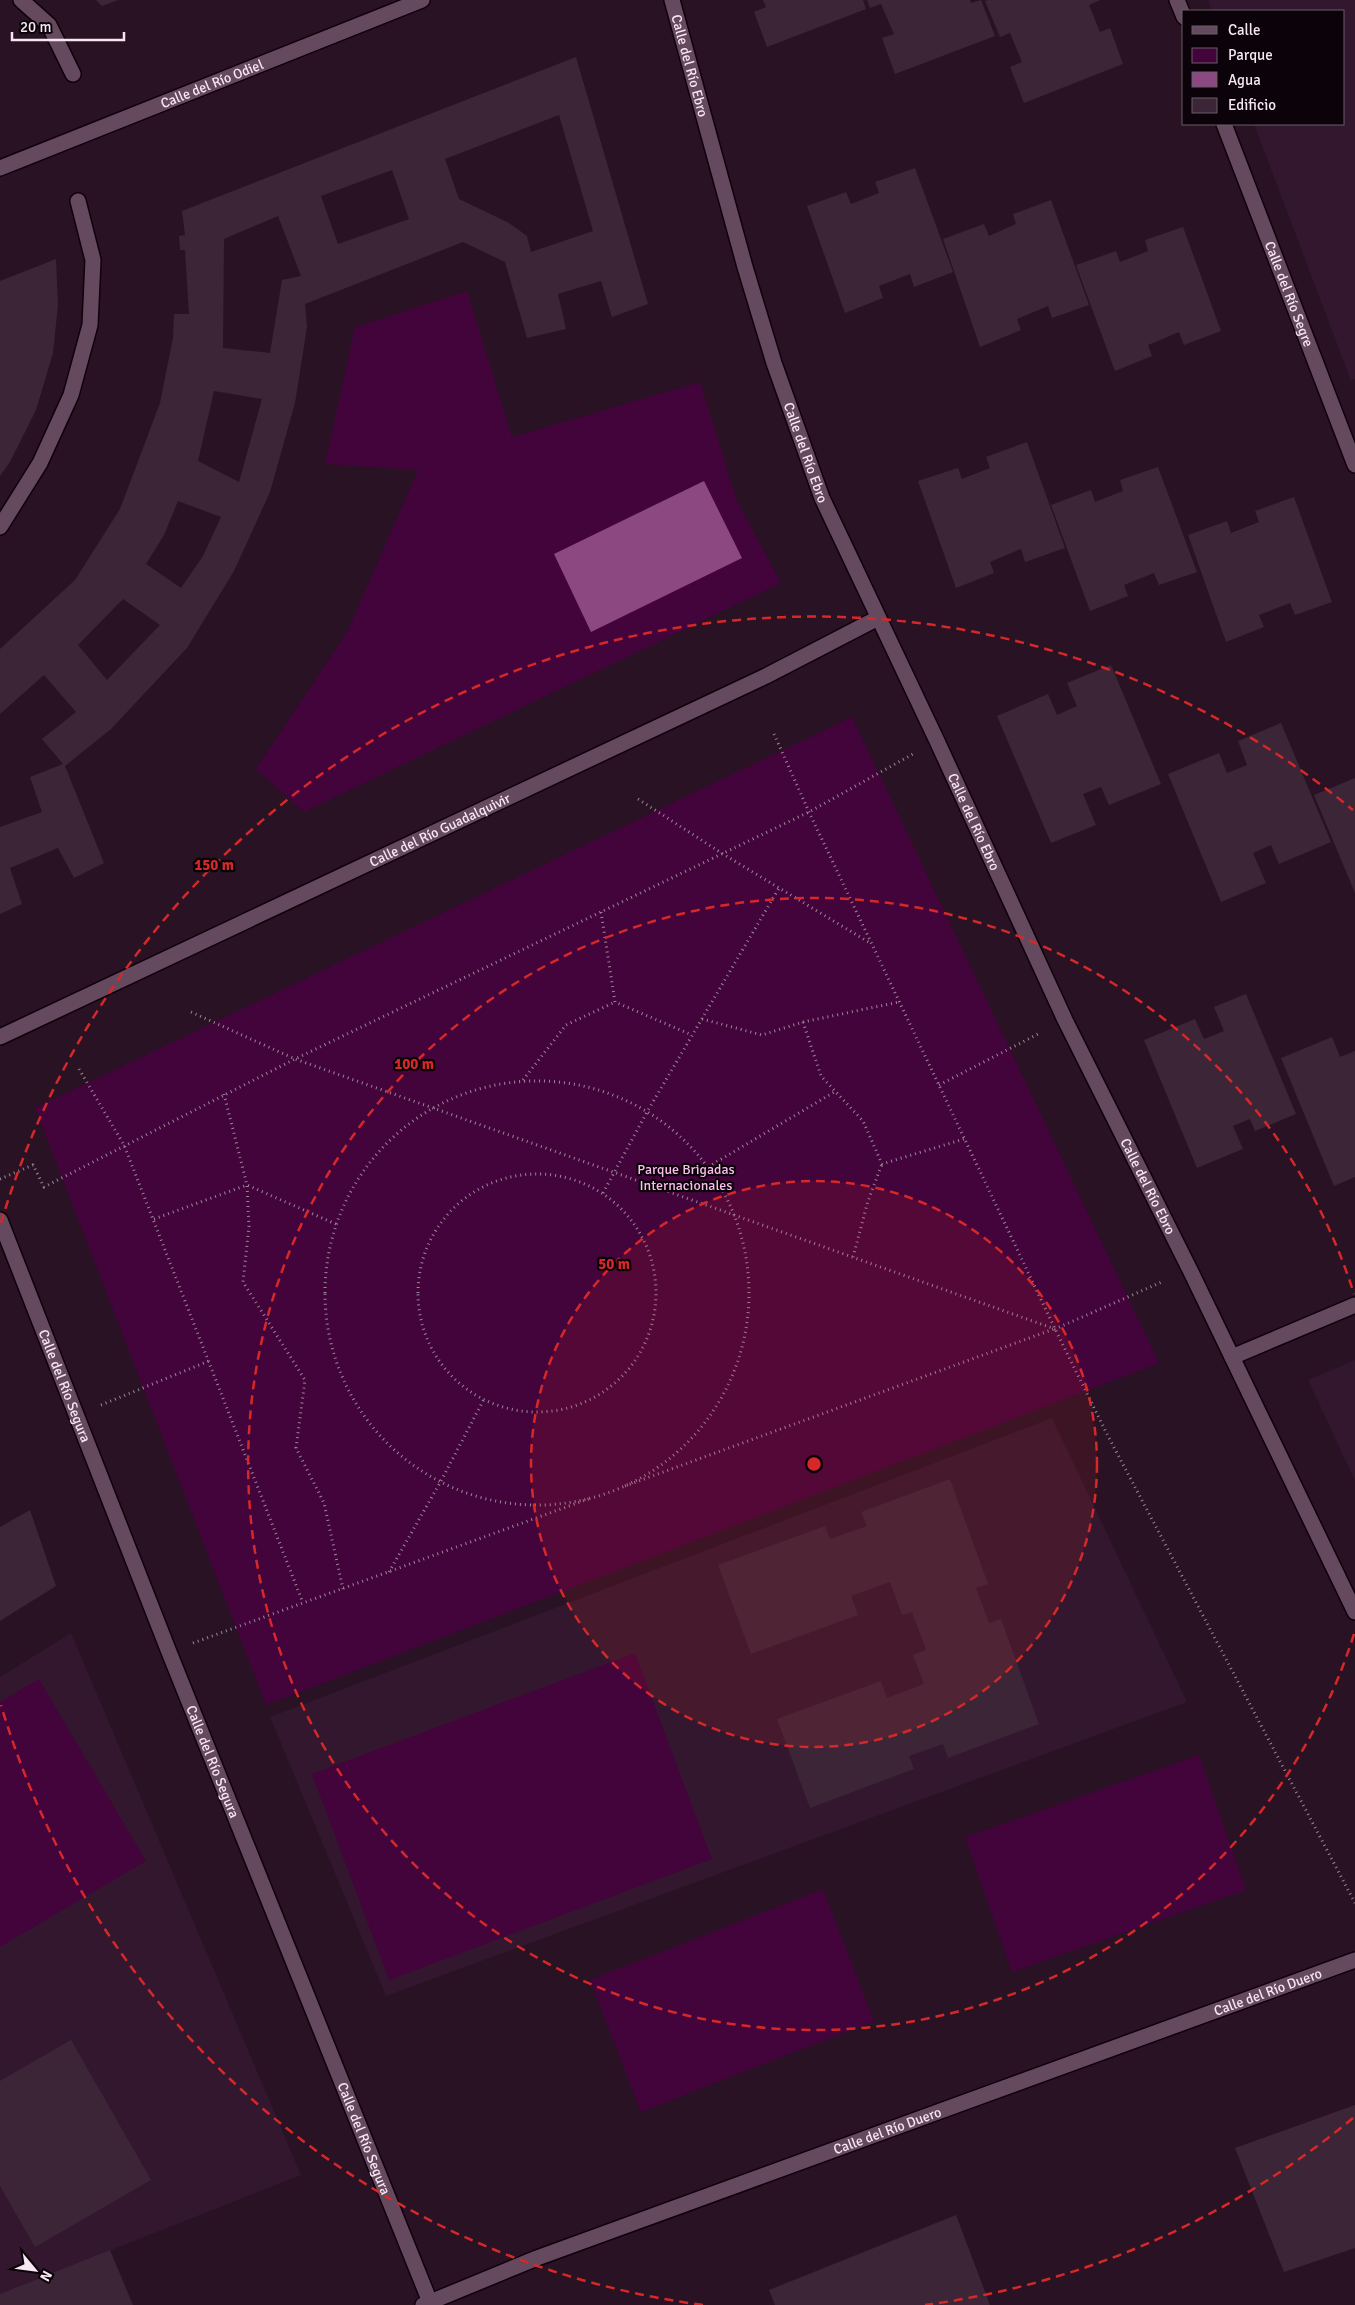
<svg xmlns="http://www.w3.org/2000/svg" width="1355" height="2305" font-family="Signika,sans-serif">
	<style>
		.built { fill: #33172e }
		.green { fill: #43043b }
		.water { fill: #8c4880 }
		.building { fill: #3d2538; fill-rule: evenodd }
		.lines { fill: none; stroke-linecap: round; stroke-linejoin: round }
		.pedestrian-casing { stroke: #10010d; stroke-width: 18 }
		.minor-casing { stroke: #10010d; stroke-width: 18 }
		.path { stroke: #9a8796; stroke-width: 3; stroke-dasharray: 1 4; stroke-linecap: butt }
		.pedestrian { stroke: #654a5f; stroke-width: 15 }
		.minor { stroke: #654a5f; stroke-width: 15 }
		.ring { fill: none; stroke: #d62828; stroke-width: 2.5; stroke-dasharray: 9 6 }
		.labels { text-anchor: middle; stroke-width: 4.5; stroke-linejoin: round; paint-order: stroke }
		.street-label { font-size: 14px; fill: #f7e7f3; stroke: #0b0309 }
		.park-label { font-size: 14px; fill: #fabfec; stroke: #0b0309 }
		.centre { fill: #d62828; stroke: #0b0309; stroke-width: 2.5 }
		.ring-label { font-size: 15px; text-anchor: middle; font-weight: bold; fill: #d62828; stroke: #0b0309; stroke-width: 4.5; stroke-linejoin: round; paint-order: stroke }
	</style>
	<rect width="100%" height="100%" fill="#281224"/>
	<path class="built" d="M1208 0H1355V379L1351 381 1254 124H1344V11H1212Z
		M1355 1360V1481L1308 1380Z
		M1052 1418 1187 1702 386 1996 270 1717Z
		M71 1633 301 2175 0 2294V1677Z"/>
	<path class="green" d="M467 291 512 437 700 382 737 501 781 583 304 812 256 769 347 632 418 470 325 464 355 327Z
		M852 717 1159 1363 266 1705 35 1108Z
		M635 1653 712 1859 389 1980 312 1774Z
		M39 1679 146 1861 0 1947V1702Z
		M1199 1755 1246 1890 1012 1972 965 1837Z
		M823 1889 874 2021 641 2112 590 1980Z"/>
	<path class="water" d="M704 481 742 558 591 632 554 554Z"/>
	<path class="building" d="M96 0H118L102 6Z
		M763 0H863L866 9 767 47 754 12 766 7Z
		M867 0H970L971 3 981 0 995 36 895 74 882 38 894 34 881 4 870 8Z
		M988 0H1100L1089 5 1100 32 1110 28 1123 64 1024 103 1010 67 1022 62 1010 33 1000 37 985 1Z
		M576 57 648 304 612 317 601 281 558 294 566 329 527 338 505 262 463 242 305 304 307 327 295 403 270 492 234 571 187 648 111 729 65 766 104 863 74 878 58 848 10 868 22 904 0 914V827L42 812 30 777 63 764 42 739 76 712 44 675 0 714V649L75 580 120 509 160 403 173 338 174 314H189L185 250H180L179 236 185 235 182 211ZM559 115 593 231 531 252 527 236 509 223 459 199 445 159ZM392 170 409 219 338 244 321 196ZM278 216 301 276 282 280 270 353 223 348 224 239ZM214 391 262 399 239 482 198 461ZM178 501 221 517 203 556 181 588 146 564 164 535ZM123 599 160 625 107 680 78 645Z
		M915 168 953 272 914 287 910 274 879 286 883 298 845 313 807 206 846 192 851 204 879 193 875 182Z
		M1051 200 1089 305 1052 318 1048 306 1017 319 1021 330 980 347 943 239 984 224 989 236 1016 224 1013 214Z
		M1183 227 1221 331 1184 345 1179 332 1148 345 1152 356 1115 371 1076 265 1116 251 1120 262 1148 251 1145 240Z
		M56 259 58 305 53 353 36 410 10 462 0 476V281Z
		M1027 442 1065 548 1025 562 1021 549 990 562 994 573 956 588 918 481 958 468 962 479 990 468 986 457Z
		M1158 467 1197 572 1159 585 1154 573 1124 585 1128 596 1090 611 1051 505 1091 490 1095 502 1123 491 1120 480Z
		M1294 497 1332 602 1295 615 1290 603 1259 615 1264 627 1226 642 1188 535 1227 521 1231 533 1259 522 1255 511Z
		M1111 665 1161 784 1109 805 1101 787 1083 794 1096 825 1051 843 997 716 1048 694 1057 715 1077 706 1067 683Z
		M1281 723 1331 842 1279 864 1271 845 1253 853 1266 883 1221 902 1168 774 1219 753 1227 773 1247 765 1238 741Z
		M1355 778V893L1314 795Z
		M1246 994 1296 1114 1255 1131 1250 1119 1233 1126 1243 1149 1197 1168 1144 1040 1195 1019 1204 1039 1224 1031 1214 1007Z
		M1332 1037 1340 1057 1355 1051V1177L1334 1186 1281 1058Z
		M950 1479 988 1584 976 1588 989 1623 1001 1619 1039 1724 948 1758 943 1744 909 1756 914 1769 810 1808 777 1719 881 1681 887 1698 924 1684 913 1655 926 1650 912 1612 902 1615 890 1582 851 1596 858 1615 751 1654 718 1565 825 1526 830 1539 867 1526 861 1512Z
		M30 1510 56 1586 0 1621V1527Z
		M71 2040 151 2180 35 2247 0 2186V2081Z
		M1355 2105V2248L1284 2272 1235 2148Z
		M956 2215 990 2305H775L769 2290Z
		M110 2250 133 2305H0V2294Z"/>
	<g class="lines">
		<defs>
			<path id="pedestrian" d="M21 0 49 25 73 74
				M0 527 40 463 71 395 90 325 93 260 78 201"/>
			<g id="minor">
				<path id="s1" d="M672 0 745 267 774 363 822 498 937 741 1065 1020 1190 1270 1355 1612"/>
				<path d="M1177 0 1184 17"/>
				<path id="s2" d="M1224 124 1355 465"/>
				<path id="s3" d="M0 168 422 0"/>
				<path id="s4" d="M0 1037 766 676 878 618"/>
				<path id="s5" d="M0 1220 169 1652 430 2302"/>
				<path d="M1232 1357 1355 1305"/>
				<path id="s6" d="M423 2305 537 2258 1355 1960"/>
			</g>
		</defs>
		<use href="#pedestrian" class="pedestrian-casing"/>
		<use href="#minor" class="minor-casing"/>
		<path class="path" d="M774 734 809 812 1055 1329 1109 1438 1355 1903
			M638 799 723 854 870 943
			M601 912 615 1002 692 1035
			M191 1012 295 1059 1055 1329 1164 1281
			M702 1019 762 1035 803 1022 899 1002
			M803 1022 821 1076 863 1121 882 1164 964 1139
			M79 1069 124 1145 303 1603
			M523 1080 566 1025 615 1002
			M325 1293a212 212 0 1 1 424 0a212 212 0 1 1-424 0Z
			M939 1085 1040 1033
			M224 1094 247 1185 338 1225
			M708 1167 836 1091
			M418 1293a119 119 0 1 1 238 0a119 119 0 1 1-238 0Z
			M0 1179 33 1165 44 1187 295 1059 809 812 913 754
			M603 1193 647 1112 779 888
			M154 1219 247 1185 249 1226 243 1282 305 1380 296 1448 324 1503 343 1589
			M853 1257 868 1201 882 1164
			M101 1405 209 1361
			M625 1486 1054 1329
			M389 1572 441 1481 484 1399
			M193 1643 591 1498"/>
		<use href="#pedestrian" class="pedestrian"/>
		<use href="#minor" class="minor"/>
	</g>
	<circle cx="814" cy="1464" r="283" fill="#d62828" fill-opacity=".12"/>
	<g class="ring">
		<circle cx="814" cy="1464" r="283"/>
		<path d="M1354 1634A566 566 0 1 1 1354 1294"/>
		<path d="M1353 2118A848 848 0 0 1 925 2305M703 2305A848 848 0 0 1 1 1705M1 1223A848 848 0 0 1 1353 810"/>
	</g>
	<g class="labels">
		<g class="street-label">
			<text dy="5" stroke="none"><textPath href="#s1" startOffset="68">Calle del Río Ebro</textPath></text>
			<text dy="5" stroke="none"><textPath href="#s3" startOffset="228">Calle del Río Odiel</textPath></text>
			<text dy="5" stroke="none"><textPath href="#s2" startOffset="182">Calle del Río Segre</textPath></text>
			<text dy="5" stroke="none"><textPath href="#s1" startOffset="472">Calle del Río Ebro</textPath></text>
			<text dy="5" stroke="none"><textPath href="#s1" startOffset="878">Calle del Río Ebro</textPath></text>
			<text dy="5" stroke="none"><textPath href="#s4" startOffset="486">Calle del Río Guadalquivir</textPath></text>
			<text dy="5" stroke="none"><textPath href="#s1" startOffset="1282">Calle del Río Ebro</textPath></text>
			<text dy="5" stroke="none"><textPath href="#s5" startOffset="178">Calle del Río Segura</textPath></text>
			<text dy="5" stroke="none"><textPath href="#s5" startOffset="582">Calle del Río Segura</textPath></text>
			<text dy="5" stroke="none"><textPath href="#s6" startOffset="901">Calle del Río Duero</textPath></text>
			<text dy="5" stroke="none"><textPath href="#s6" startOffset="496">Calle del Río Duero</textPath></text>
			<text dy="5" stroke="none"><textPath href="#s5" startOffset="988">Calle del Río Segura</textPath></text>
		</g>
		<g class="park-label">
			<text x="686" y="1174">Parque Brigadas<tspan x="686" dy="16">Internacionales</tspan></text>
		</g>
	</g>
	<circle cx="814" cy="1464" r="8" class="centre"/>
	<g class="ring-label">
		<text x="214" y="870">150 m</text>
		<text x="414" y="1069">100 m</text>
		<text x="614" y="1269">50 m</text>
	</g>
	<rect x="1182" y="10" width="162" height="115" fill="#0b0309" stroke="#695e67"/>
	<rect x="1192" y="26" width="25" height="8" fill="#654a5f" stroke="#695e67"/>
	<text x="1228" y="35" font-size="15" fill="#f7e7f3">Calle</text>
	<rect x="1192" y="48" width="25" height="15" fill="#43043b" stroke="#695e67"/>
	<text x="1228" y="60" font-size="15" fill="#f7e7f3">Parque</text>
	<rect x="1192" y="72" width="25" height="15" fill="#8c4880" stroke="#695e67"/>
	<text x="1228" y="85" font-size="15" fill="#f7e7f3">Agua</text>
	<rect x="1192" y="98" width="25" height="15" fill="#3d2538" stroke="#695e67"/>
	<text x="1228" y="110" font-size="15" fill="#f7e7f3">Edificio</text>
	<g transform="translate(35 2270) rotate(119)" stroke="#0b0309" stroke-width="4" paint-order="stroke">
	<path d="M0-4L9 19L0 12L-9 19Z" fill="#f7e7f3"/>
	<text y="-8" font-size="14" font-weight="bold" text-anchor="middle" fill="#f7e7f3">N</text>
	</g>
	<path d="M12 32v8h112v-8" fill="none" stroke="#f7e7f3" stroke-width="2.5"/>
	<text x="20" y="32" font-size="15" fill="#f7e7f3" stroke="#0b0309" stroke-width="4" paint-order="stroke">20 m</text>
</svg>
